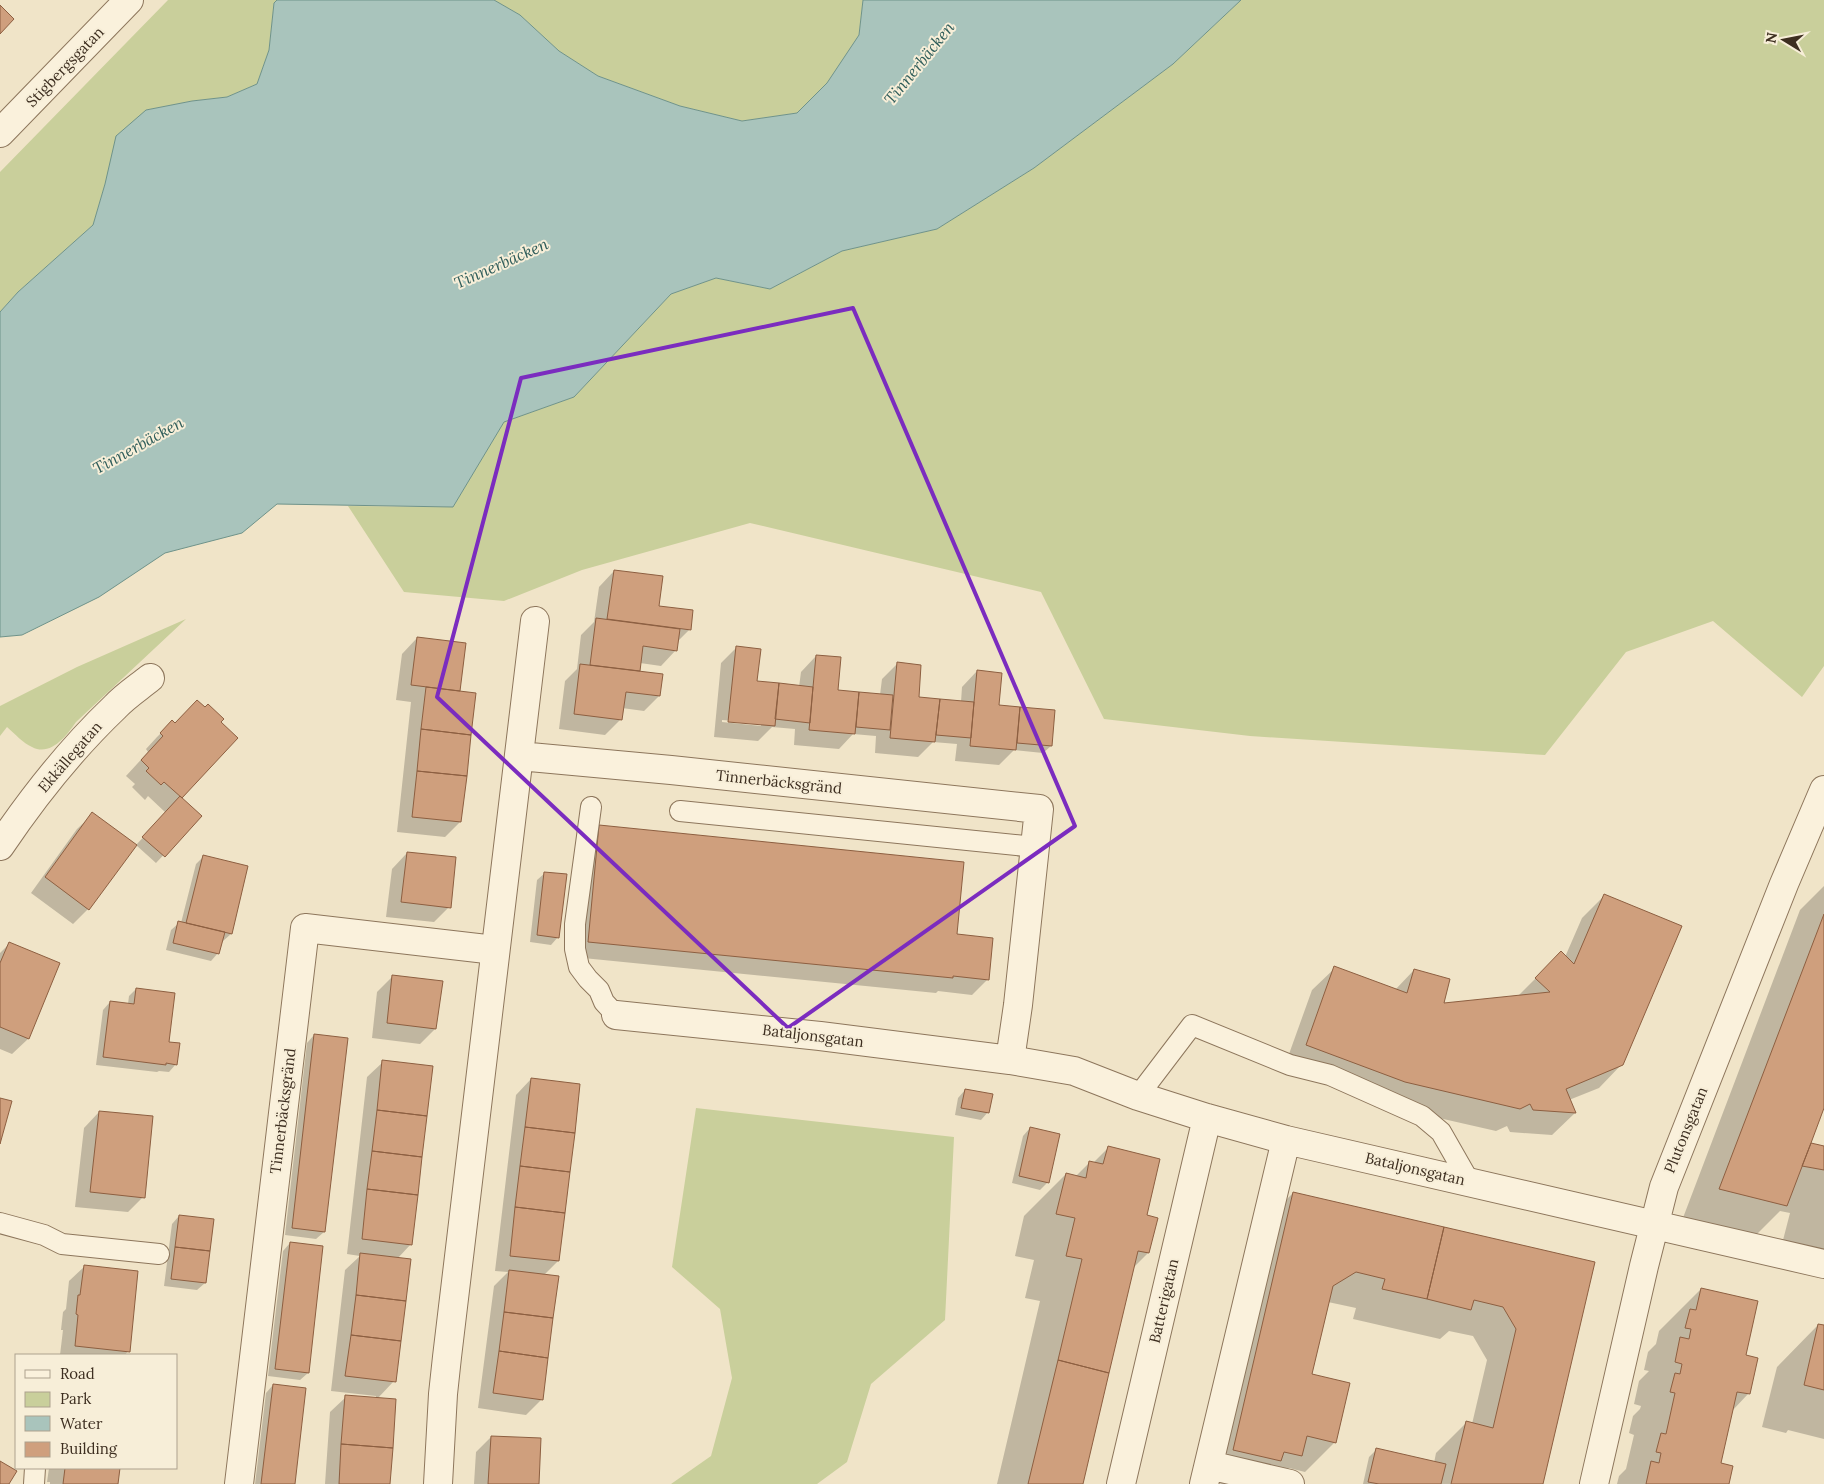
<svg xmlns="http://www.w3.org/2000/svg" width="1824" height="1484" font-family="Lora,serif">
	<style>
		.green { fill: #c9cf9b }
		.water { fill: #a9c4bc; stroke: #6f938a }
		.shadow { fill: #0003; fill-rule: evenodd }
		.building { fill: #cf9f7d; stroke: #8d5f41 }
		.lines { fill: none; stroke-linecap: round; stroke-linejoin: round }
		.service-casing { stroke: #8d765c; stroke-width: 22 }
		.minor-casing { stroke: #8d765c; stroke-width: 30 }
		.service { stroke: #faf1dc; stroke-width: 20 }
		.minor { stroke: #faf1dc; stroke-width: 28 }
		.marked { fill: none; stroke: #7b2cbf; stroke-width: 4; stroke-linejoin: round }
		.labels { text-anchor: middle; stroke-width: 4; stroke-linejoin: round; paint-order: stroke }
		.street-label { font-size: 15px; fill: #3d2e20; stroke: #f7eed8 }
		.water-label { font-size: 16px; font-style: italic; fill: #2f5d5a; stroke: #f7eed8 }
	</style>
	<rect width="100%" height="100%" fill="#f0e4c8"/>
	<path class="green" d="M168 0H277L274 3 269 50 257 84 227 97 192 101 146 110 105 184 93 225 18 292 0 312V172Z
		M494 0H863L859 35 827 83 797 113 742 121 680 106 598 76 559 51 520 15Z
		M1241 0H1824V666L1802 697 1713 621 1626 652 1545 755 1250 736 1104 719 1041 592 750 523 582 570 504 601 404 592 348 506 453 507 504 422 574 397 671 294 716 278 770 289 842 251 937 229 1034 168 1173 64Z
		M186 619 76 722C67 735 51 757 32 747 23 743 15 734 7 727L0 736V706L77 667Z
		M696 1108 954 1137 945 1320 871 1384 847 1462 817 1484H671L711 1456 732 1378 720 1309 672 1267Z"/>
	<path class="water" d="M277 0H494L520 15 559 51 598 76 680 106 742 121 797 113 827 83 859 35 863 0H1241L1173 64 1034 168 937 229 842 251 770 289 716 278 671 294 574 397 504 422 453 507 277 504 242 533 165 553 99 597 22 635 0 637V312L18 292 93 225 105 184 116 136 146 110 192 101 227 97 257 84 269 50 274 3Z"/>
	<path class="shadow" d="M614 571 657 607 690 629 677 642 676 650 661 666 640 663 638 673 659 696 644 711 622 708 621 719 605 735 559 729 565 681 577 669 581 635 594 622 599 587Z
		M417 638 464 644 459 692 460 822 445 837 397 832 411 702 396 700 402 654Z
		M736 648 756 682 799 687 801 672 816 656 837 691 880 695 882 679 897 664 917 698 961 702 962 687 977 671 998 706 1054 712 1051 746 1043 753 1014 750 999 765 955 761 957 744 933 742 918 757 875 753 876 736 853 734 839 749 794 745 795 729 772 727 758 741 714 737 721 663ZM722 720 761 723V726L722 722Z
		M197 701 180 798 200 816 156 863 136 845 166 813 148 796 145 800 132 787 135 784 126 776 148 752 146 749 157 737 172 722 174 724Z
		M93 814 88 909 73 924 31 893 77 829Z
		M600 827 955 935 988 979 972 995 938 991 936 993 573 957 584 842Z
		M407 853 449 907 434 922 386 917 392 869Z
		M203 857 231 934 223 941H222L218 953 211 961 166 950 171 930 179 923H181L196 864Z
		M545 873 558 937 551 945 530 942 537 880Z
		M1824 886V1105L1809 1144 1824 1147V1265L1782 1244 1790 1213 1780 1211 1744 1247 1678 1231 1800 910Z
		M1605 895 1622 1064 1599 1088 1569 1100 1575 1113 1552 1135 1510 1132 1507 1126 1496 1131 1382 1105 1284 1068 1312 990 1335 968 1395 990 1414 970 1442 1004 1518 996 1561 953 1565 957 1582 918Z
		M9 944 58 964 28 1039 12 1054 0 1049V953Z
		M393 976 435 1029 420 1044 372 1038 377 992Z
		M136 989 168 1043 176 1064 169 1072 159 1071 157 1072 96 1065 103 1010 110 1002 128 1004 129 996Z
		M314 1035 324 1232 316 1239 285 1235 307 1043Z
		M383 1062 411 1244 397 1259 394 1381 377 1399 389 1484H325L330 1412 346 1397 376 1399V1396L331 1391 345 1270 360 1256 347 1254 367 1077Z
		M531 1079 558 1261 544 1275 542 1399 526 1415 478 1408 494 1286 508 1272 495 1271 516 1095Z
		M965 1090 988 1112 981 1120 955 1115 958 1098Z
		M99 1112 143 1197 128 1212 75 1207 84 1128Z
		M1030 1128 1048 1182 1040 1190 1012 1183 1023 1136Z
		M1108 1148 1146 1216 1148 1253 1133 1268 1082 1484H997L1040 1301 1025 1298 1034 1260 1015 1256 1024 1216 1066 1174 1075 1177 1090 1162 1093 1163Z
		M1293 1193 1593 1263 1542 1484H1363L1369 1457 1376 1450 1434 1463 1436 1453 1466 1423 1472 1424 1487 1360 1473 1336 1449 1331 1440 1339 1353 1319 1356 1308 1328 1302 1311 1375 1335 1442 1305 1472 1289 1468 1273 1484H1222L1203 1480 1263 1223Z
		M179 1216 205 1283 197 1290 164 1286 172 1224Z
		M290 1243 308 1373 300 1380 268 1376 283 1251Z
		M85 1266 128 1351 125 1355H60L63 1330H61L63 1312 66 1309 69 1281Z
		M1701 1289 1744 1356 1756 1359 1748 1394 1732 1411 1720 1464 1727 1484H1617L1619 1476 1626 1469 1634 1435 1629 1433 1633 1416 1640 1409 1641 1406 1634 1404 1639 1381 1649 1371 1644 1370 1648 1352 1656 1344 1659 1331Z
		M1818 1325 1824 1327V1439L1788 1430 1786 1433 1762 1427 1777 1367Z
		M273 1385 294 1484H255L266 1393Z
		M491 1437 537 1484H474L476 1452Z
		M49 1468H119L117 1484H50V1482H47Z"/>
	<path class="building" d="M0 5 14 19 0 34Z
		M614 570 663 576 659 606 693 610 691 630 607 619Z
		M596 618 680 629 677 651 643 646 640 671 590 665Z
		M417 637 466 643 460 691 411 685Z
		M736 646 761 649 757 681 779 683 775 726 728 722Z
		M816 655 841 657 838 690 859 692 855 734 809 730Z
		M897 662 921 665 919 697 940 699 935 742 890 738Z
		M580 664 663 674 660 696 626 692 622 720 574 714Z
		M977 670 1002 673 999 705 1020 707 1016 750 970 746Z
		M779 683 813 687 810 723 775 719Z
		M426 687 476 693 471 735 421 729Z
		M859 692 893 695 890 730 856 727Z
		M940 699 974 702 971 738 936 735Z
		M197 700 205 707 208 704 224 719 221 722 238 738 182 798 164 782 161 785 146 771 149 768 141 760 163 736 160 733 172 720 175 723Z
		M1020 707 1055 710 1052 746 1017 743Z
		M421 729 471 735 467 776 417 771Z
		M417 771 467 776 461 822 412 817Z
		M180 796 202 816 165 857 142 837Z
		M92 812 137 845 89 910 45 877Z
		M599 825 964 862 957 934 993 938 989 980 953 976V978L588 942Z
		M407 852 456 857 451 908 401 902Z
		M203 855 248 866 232 934 186 923Z
		M544 872 567 874 559 938 537 935Z
		M1604 894 1682 926 1623 1065 1566 1089 1576 1113 1533 1110 1530 1104 1520 1109 1405 1082 1306 1045 1334 966 1407 993 1414 969 1450 979 1444 1003 1550 992 1535 978 1561 951 1574 964Z
		M1824 914V1108L1811 1143 1787 1206 1719 1189Z
		M178 921 225 932 219 954 173 943Z
		M9 942 60 963 29 1039 0 1027V963Z
		M392 975 443 981 436 1029 387 1023Z
		M136 988 175 993 169 1042 180 1043 177 1065 166 1063V1065L103 1057 110 1001 134 1004Z
		M314 1034 348 1038 325 1232 292 1228Z
		M382 1060 433 1066 427 1116 377 1110Z
		M531 1078 580 1084 575 1133 525 1127Z
		M965 1089 993 1094 989 1113 961 1108Z
		M0 1098 12 1101 0 1144Z
		M377 1110 427 1116 422 1157 372 1151Z
		M99 1111 153 1116 145 1198 90 1192Z
		M525 1127 575 1133 570 1172 520 1166Z
		M1030 1127 1060 1134 1049 1183 1019 1176Z
		M1811 1143 1824 1146V1170L1802 1166Z
		M1108 1146 1160 1159 1147 1215 1158 1218 1149 1253 1138 1251 1109 1373 1058 1360 1082 1259 1066 1256 1075 1218 1056 1214 1066 1173 1086 1178 1089 1161 1103 1164Z
		M372 1151 422 1157 418 1195 367 1189Z
		M520 1166 570 1172 565 1213 515 1207Z
		M367 1189 418 1195 412 1245 362 1239Z
		M1293 1192 1444 1227 1427 1299 1382 1289 1385 1279 1356 1272 1333 1286 1312 1374 1350 1383 1336 1443 1307 1436 1302 1456 1284 1452 1281 1461 1233 1450Z
		M515 1207 565 1213 559 1261 510 1256Z
		M179 1215 214 1219 210 1251 175 1247Z
		M1444 1227 1595 1262 1543 1484H1451L1466 1421 1493 1428 1516 1329 1503 1307 1474 1300 1471 1310 1427 1299Z
		M290 1242 323 1246 309 1373 275 1369Z
		M175 1247 210 1251 206 1283 171 1279Z
		M360 1253 411 1259 406 1301 356 1295Z
		M84 1265 138 1271 130 1352 75 1346 78 1315 76 1314 78 1295H80Z
		M509 1270 559 1276 553 1318 504 1312Z
		M1701 1288 1758 1301 1746 1355 1758 1358 1750 1394 1737 1392 1721 1463 1733 1466 1729 1484H1646L1651 1461 1659 1463 1661 1453 1656 1452 1661 1433 1666 1434 1675 1393 1670 1392 1675 1373 1680 1374 1682 1364 1675 1362 1680 1337 1689 1339 1691 1329 1685 1328 1690 1309 1696 1310Z
		M356 1295 406 1301 401 1341 351 1335Z
		M504 1312 553 1318 548 1358 499 1351Z
		M1818 1324 1824 1325V1390L1804 1385Z
		M351 1335 401 1341 396 1382 345 1376Z
		M499 1351 548 1358 543 1400 493 1393Z
		M1058 1360 1109 1373 1083 1484H1028Z
		M273 1384 306 1388 295 1484H261Z
		M345 1395 396 1399 393 1448 341 1444Z
		M491 1436 541 1438 539 1484H488Z
		M341 1444 393 1448 390 1484H339Z
		M1376 1448 1446 1464 1441 1484H1379L1368 1482Z
		M0 1461 17 1471 9 1484H0Z
		M65 1468H120L118 1484H63Z"/>
	<g class="lines">
		<defs>
			<path id="service" d="M591 807 575 924V949L579 967 588 979 599 990 604 1002 616 1015
				M680 811 1035 847
				M1138 1096 1192 1025 1290 1065 1330 1075 1422 1116 1441 1132 1469 1181
				M0 1223 44 1235 62 1244 159 1254
				M34 1484 35 1468"/>
			<path id="minor" d="M0 133 129 0
				M519 756 671 770 1039 809 1018 1005 1010 1060
				M0 846C33 797 72 748 115 707 125 696 139 687 150 678
				M616 1015 820 1036 1010 1060 1074 1071 1138 1096 1207 1118 1286 1140 1824 1264
				M1209 1465 1290 1484
				M239 1484 305 928 495 950
				M438 1484 443 1394 447 1357 535 621
				M1121 1484 1207 1118
				M1204 1484 1286 1140
				M1594 1484 1644 1266 1664 1187 1784 884 1824 790"/>
		</defs>
		<use href="#service" class="service-casing"/>
		<use href="#minor" class="minor-casing"/>
		<use href="#service" class="service"/>
		<use href="#minor" class="minor"/>
	</g>
	<path class="marked" d="M853 308 1075 826 788 1028 437 697 521 378Z"/>
	<g class="labels">
		<g class="street-label">
			<text transform="translate(65 67) rotate(-46)" y="5">Stigbergsgatan</text>
			<text transform="translate(70 757) rotate(-49)" y="5">Ekkällegatan</text>
			<text transform="translate(779 782) rotate(6)" y="5">Tinnerbäcksgränd</text>
			<text transform="translate(813 1036) rotate(7)" y="5">Bataljonsgatan</text>
			<text transform="translate(283 1111) rotate(-83)" y="5">Tinnerbäcksgränd</text>
			<text transform="translate(1686 1130) rotate(-68)" y="5">Plutonsgatan</text>
			<text transform="translate(1415 1169) rotate(13)" y="5">Bataljonsgatan</text>
			<text transform="translate(1164 1301) rotate(-77)" y="5">Batterigatan</text>
		</g>
		<g class="water-label">
			<text transform="translate(919 63) rotate(-51)" y="6">Tinnerbäcken</text>
			<text transform="translate(501 263) rotate(-24)" y="6">Tinnerbäcken</text>
			<text transform="translate(138 445) rotate(-29)" y="6">Tinnerbäcken</text>
		</g>
	</g>
	<rect x="15" y="1354" width="162" height="115" fill="#f7eed8" stroke="#ada18e"/>
	<rect x="25" y="1370" width="25" height="8" fill="#faf1dc" stroke="#ada18e"/>
	<text x="60" y="1379" font-size="15" fill="#3d2e20">Road</text>
	<rect x="25" y="1392" width="25" height="15" fill="#c9cf9b" stroke="#ada18e"/>
	<text x="60" y="1404" font-size="15" fill="#3d2e20">Park</text>
	<rect x="25" y="1416" width="25" height="15" fill="#a9c4bc" stroke="#ada18e"/>
	<text x="60" y="1429" font-size="15" fill="#3d2e20">Water</text>
	<rect x="25" y="1442" width="25" height="15" fill="#cf9f7d" stroke="#ada18e"/>
	<text x="60" y="1454" font-size="15" fill="#3d2e20">Building</text>
	<g transform="translate(1784 40) rotate(280)" stroke="#f7eed8" stroke-width="4" paint-order="stroke">
	<path d="M0-4L9 19L0 12L-9 19Z" fill="#3d2e20"/>
	<text y="-8" font-size="14" font-weight="bold" text-anchor="middle" fill="#3d2e20">N</text>
	</g>
</svg>
